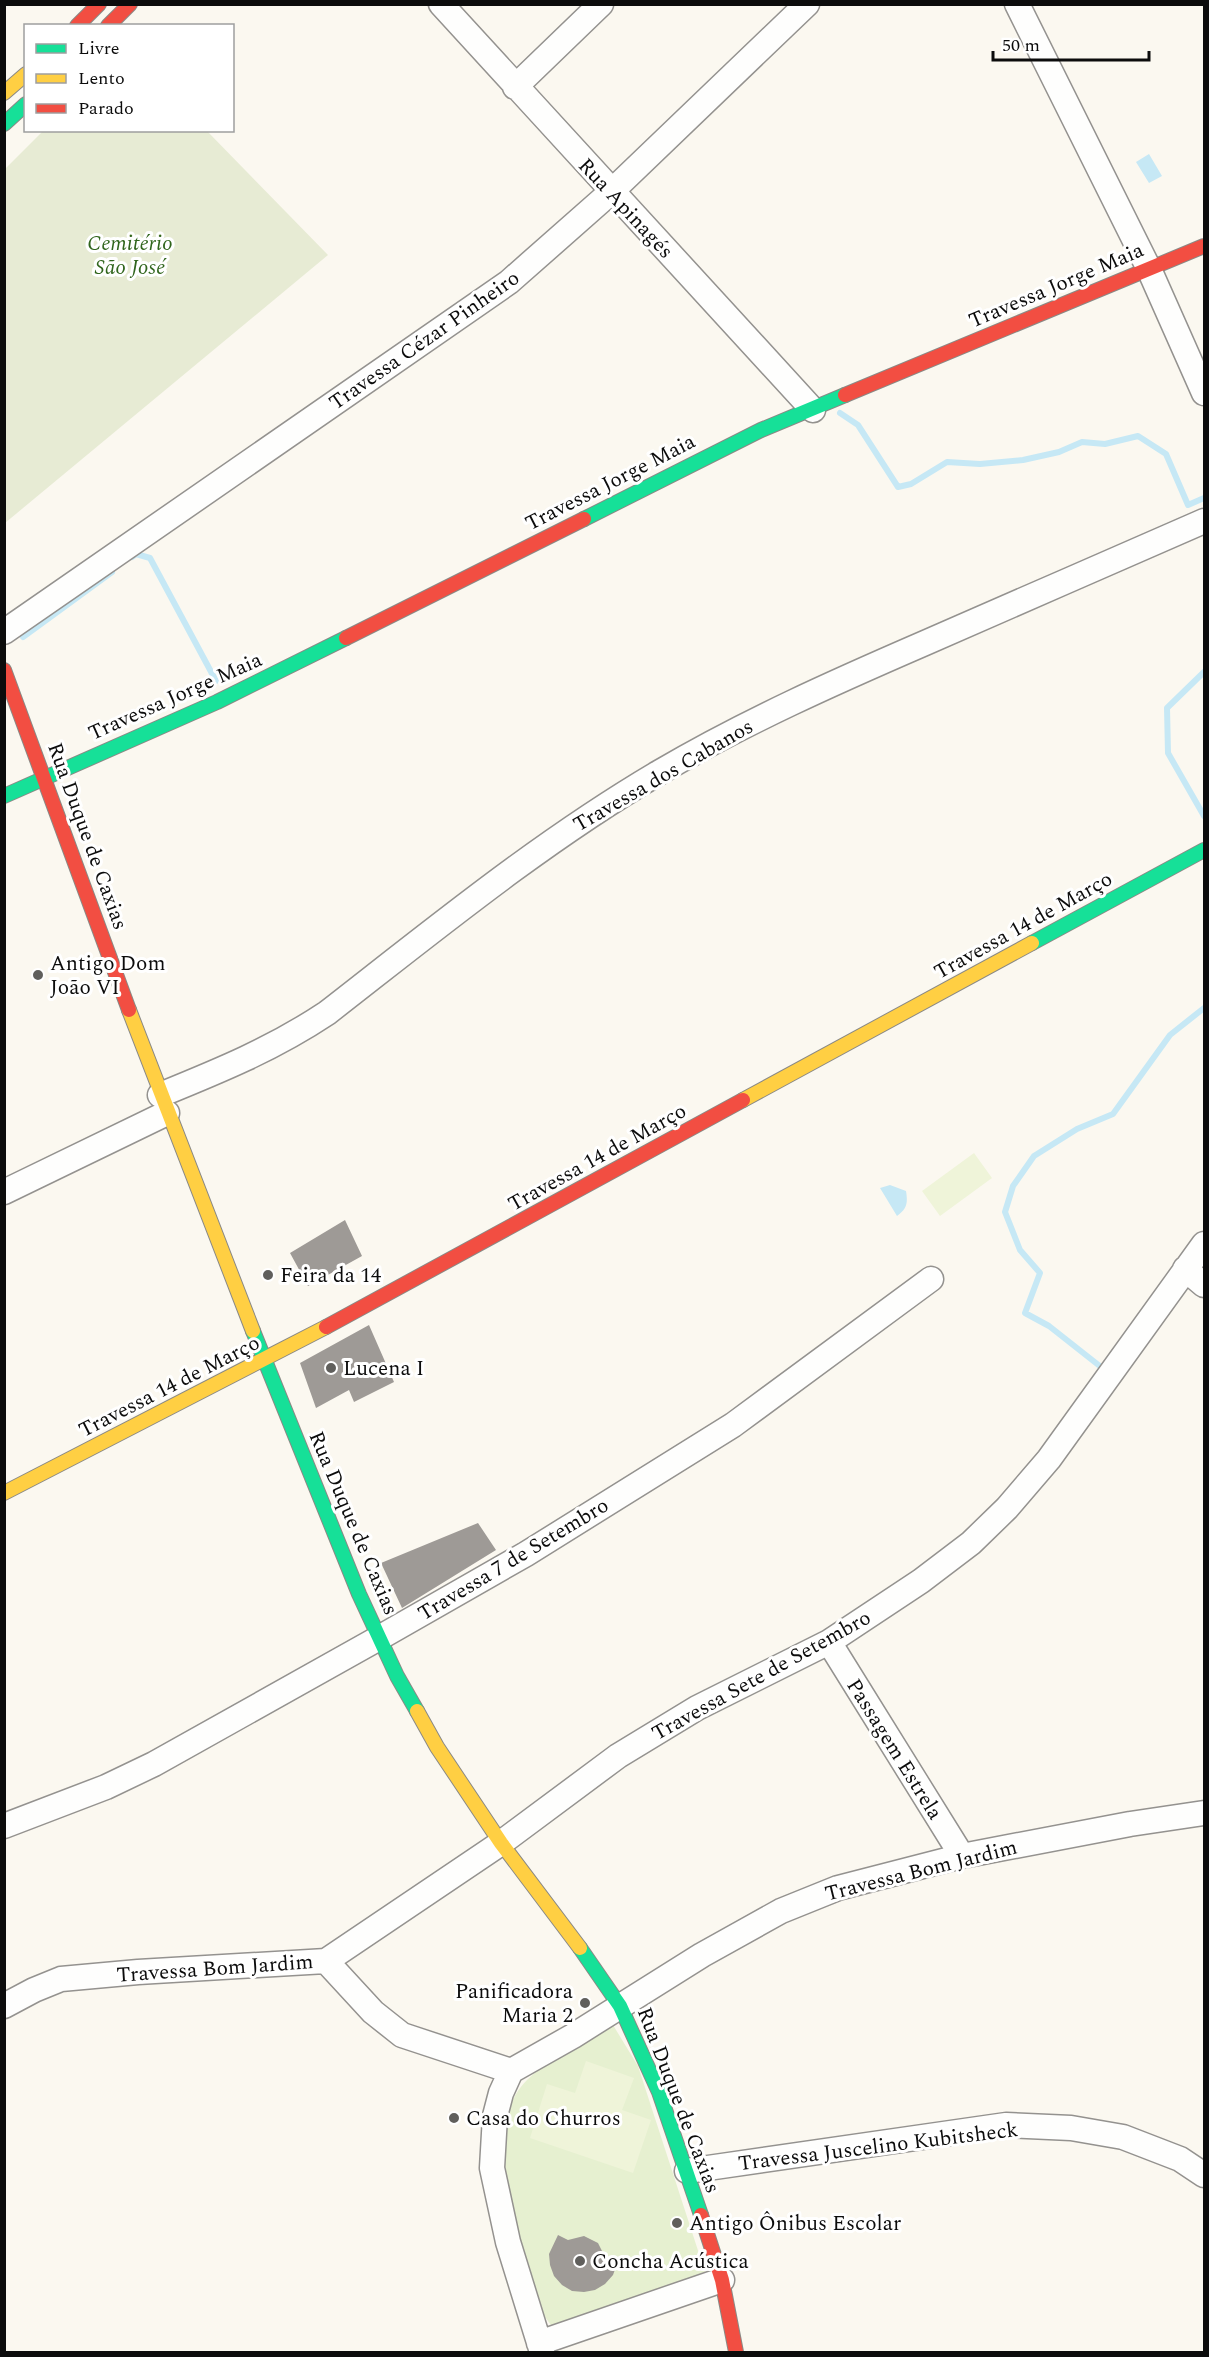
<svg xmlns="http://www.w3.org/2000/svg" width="1209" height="2357" font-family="Spectral,serif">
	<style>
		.green { fill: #e6f0d0 }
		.cemetery { fill: #e7ebd4 }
		.pitch { fill: #eff4d9 }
		.water { fill: #c6e8f5 }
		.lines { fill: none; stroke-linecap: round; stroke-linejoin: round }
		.stream { stroke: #c6e8f5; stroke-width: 6 }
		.building { fill: #9e9a96 }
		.street-casing { stroke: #94928f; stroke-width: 27 }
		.fast-casing { stroke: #8a8985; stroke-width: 16 }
		.slow-casing { stroke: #8a8985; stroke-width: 16 }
		.jam-casing { stroke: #8a8985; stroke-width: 16 }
		.street { stroke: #fefefd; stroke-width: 24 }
		.fast { stroke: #16e098; stroke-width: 14 }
		.slow { stroke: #ffcf43; stroke-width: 14 }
		.jam { stroke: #f24e42; stroke-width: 14 }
		.poi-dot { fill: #605f5c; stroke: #fff; stroke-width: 2 }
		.labels { text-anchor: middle; stroke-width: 6; stroke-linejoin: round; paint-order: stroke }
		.street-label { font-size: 21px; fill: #0c0c0c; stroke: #fff }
		.park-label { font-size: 21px; font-style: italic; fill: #30651c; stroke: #fff }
		.poi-label { font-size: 21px; fill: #0c0c0c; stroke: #fff; text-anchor: start }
	</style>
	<rect width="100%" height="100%" fill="#fbf8f0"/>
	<path class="green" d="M613 2025 638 2066 705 2272 555 2326 551 2325 542 2313C524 2253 474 2132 527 2080 549 2058 586 2042 613 2025Z"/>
	<path class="cemetery" d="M44 130 207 131 328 255 5 523V169Z"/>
	<path class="pitch" d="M974 1153 992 1178 940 1216 922 1191Z
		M586 2061 634 2078 622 2110 651 2120 633 2173 530 2138 547 2084 575 2093Z"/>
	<path class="water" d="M1149 154 1162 176 1149 183 1136 162Z
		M890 1185 906 1191C908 1203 907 1209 897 1216L880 1188Z"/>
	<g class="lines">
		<path class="stream" d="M840 413 858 425 898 487 911 484 947 462 980 464 1023 460 1059 452 1082 442 1105 444 1138 436 1166 454 1188 505 1204 498
			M132 557 136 554 150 558 216 681
			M23 637 112 572
			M1204 672 1167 708 1168 753 1204 816
			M1101 1367 1049 1326 1025 1313 1040 1273 1020 1250 1005 1212 1013 1186 1034 1156 1077 1129 1113 1114 1170 1035 1204 1008"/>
	</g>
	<path class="building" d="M345 1220 362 1256 308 1286 290 1253Z
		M369 1325 394 1382 354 1402 349 1390 316 1408 300 1363Z
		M478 1523 496 1550 402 1608 381 1563Z
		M558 2235 568 2240 584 2236 598 2243 606 2259 617 2264 613 2275 605 2284 595 2290 584 2292 572 2291 562 2285 554 2276 550 2265 549 2254Z"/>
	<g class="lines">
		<defs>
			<path id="street" d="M441 4 813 410
				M1017 4 1149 269 1204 393
				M515 87 601 4
				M4 632 509 282 611 192 807 4
				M160 1095C219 1071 273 1049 327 1013 435 929 541 842 660 772 745 722 835 682 925 643 1018 602 1111 562 1204 521
				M4 1192 167 1113
				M1185 1269 1204 1285
				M829 1642 962 1856
				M4 1826 106 1787 154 1764 379 1638 526 1554 733 1425 931 1279
				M326 1961 501 1843 618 1756 697 1708 829 1642 921 1581 971 1543 1007 1508 1049 1459 1204 1244
				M4 2006 34 1990 61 1979 138 1972 326 1961 373 2012 402 2035 511 2071 573 2036 702 1955 781 1911 838 1888 962 1856 1130 1824 1204 1813
				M511 2071 501 2093 495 2116 492 2168 508 2242 542 2352
				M687 2171 1006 2125 1071 2128 1123 2137 1180 2159 1204 2175
				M539 2343 722 2280"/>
			<path id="fast" d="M4 124 26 104
				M584 519 761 430 845 395
				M4 796 217 702 346 638
				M1032 943 1204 850
				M253 1331 359 1594 397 1676 417 1711
				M580 1948 620 2006 659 2092 701 2215"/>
			<path id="slow" d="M4 93 26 74
				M129 1010 253 1331
				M743 1100 1032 943
				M4 1493 326 1327
				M417 1711 437 1747 501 1843 580 1948"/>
			<path id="jam" d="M77 26 99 4
				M108 26 130 4
				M845 395 1204 246
				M346 638 584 519
				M4 670 129 1010
				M326 1327 743 1100
				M701 2215 722 2280 736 2352"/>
		</defs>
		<use href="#street" class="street-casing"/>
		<use href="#fast" class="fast-casing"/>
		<use href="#slow" class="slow-casing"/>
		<use href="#jam" class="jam-casing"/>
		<use href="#street" class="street"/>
		<use href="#fast" class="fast"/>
		<use href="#slow" class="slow"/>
		<use href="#jam" class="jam"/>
	</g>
	<g class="poi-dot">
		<circle cx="38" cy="975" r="6"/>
		<circle cx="268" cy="1275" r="6"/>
		<circle cx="331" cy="1368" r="6"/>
		<circle cx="585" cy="2003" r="6"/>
		<circle cx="454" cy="2118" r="6"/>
		<circle cx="677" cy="2223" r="6"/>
		<circle cx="580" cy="2261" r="6"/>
	</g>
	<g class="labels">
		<g class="street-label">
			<text transform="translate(626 208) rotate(47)" y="7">Rua Apinagés</text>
			<text transform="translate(1056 285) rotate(-23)" y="7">Travessa Jorge Maia</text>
			<text transform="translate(424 340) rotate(-35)" y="7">Travessa Cézar Pinheiro</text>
			<text transform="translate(610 482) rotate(-27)" y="7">Travessa Jorge Maia</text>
			<text transform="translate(175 696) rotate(-24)" y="7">Travessa Jorge Maia</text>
			<text transform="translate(663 775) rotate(-30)" y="7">Travessa dos Cabanos</text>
			<text transform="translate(88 836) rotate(70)" y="7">Rua Duque de Caxias</text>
			<text transform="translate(1023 925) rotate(-29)" y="7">Travessa 14 de Março</text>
			<text transform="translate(597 1157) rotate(-29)" y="7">Travessa 14 de Março</text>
			<text transform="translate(169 1386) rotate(-27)" y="7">Travessa 14 de Março</text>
			<text transform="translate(354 1523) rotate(67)" y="7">Rua Duque de Caxias</text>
			<text transform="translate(513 1559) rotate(-31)" y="7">Travessa 7 de Setembro</text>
			<text transform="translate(761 1675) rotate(-29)" y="7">Travessa Sete de Setembro</text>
			<text transform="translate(895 1749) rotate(58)" y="7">Passagem Estrela</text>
			<text transform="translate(921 1870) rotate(-14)" y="7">Travessa Bom Jardim</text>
			<text transform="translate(215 1968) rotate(-4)" y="7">Travessa Bom Jardim</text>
			<text transform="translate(679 2100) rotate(69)" y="7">Rua Duque de Caxias</text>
			<text transform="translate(878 2146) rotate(-7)" y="7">Travessa Juscelino Kubitsheck</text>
		</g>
		<g class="park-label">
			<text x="130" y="250">Cemitério<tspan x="130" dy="24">São José</tspan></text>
		</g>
		<g class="poi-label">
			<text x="50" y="970">Antigo Dom<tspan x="50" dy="24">João VI</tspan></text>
			<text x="280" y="1282">Feira da 14</text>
			<text x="343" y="1375">Lucena I</text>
			<text x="573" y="1998" text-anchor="end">Panificadora<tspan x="573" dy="24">Maria 2</tspan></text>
			<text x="466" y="2125">Casa do Churros</text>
			<text x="689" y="2230">Antigo Ônibus Escolar</text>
			<text x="592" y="2268">Concha Acústica</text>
		</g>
	</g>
	<rect width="1209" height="2357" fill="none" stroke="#0c0c0c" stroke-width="12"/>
	<rect x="24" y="24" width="210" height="108" fill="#ffffff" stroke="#9e9e9e" stroke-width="1.5"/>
	<rect x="36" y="44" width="30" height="9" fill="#16e098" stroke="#9e9e9e" stroke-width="1.5"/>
	<text x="78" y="54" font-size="18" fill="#0c0c0c">Livre</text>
	<rect x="36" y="74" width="30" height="9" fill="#ffcf43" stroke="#9e9e9e" stroke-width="1.5"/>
	<text x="78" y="84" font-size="18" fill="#0c0c0c">Lento</text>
	<rect x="36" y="104" width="30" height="9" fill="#f24e42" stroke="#9e9e9e" stroke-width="1.5"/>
	<text x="78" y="114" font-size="18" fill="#0c0c0c">Parado</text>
	<path d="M993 51v9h156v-9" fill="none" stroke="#0c0c0c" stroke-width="3"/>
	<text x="1002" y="51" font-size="18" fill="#0c0c0c" stroke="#ffffff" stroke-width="4.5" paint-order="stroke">50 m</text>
</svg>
